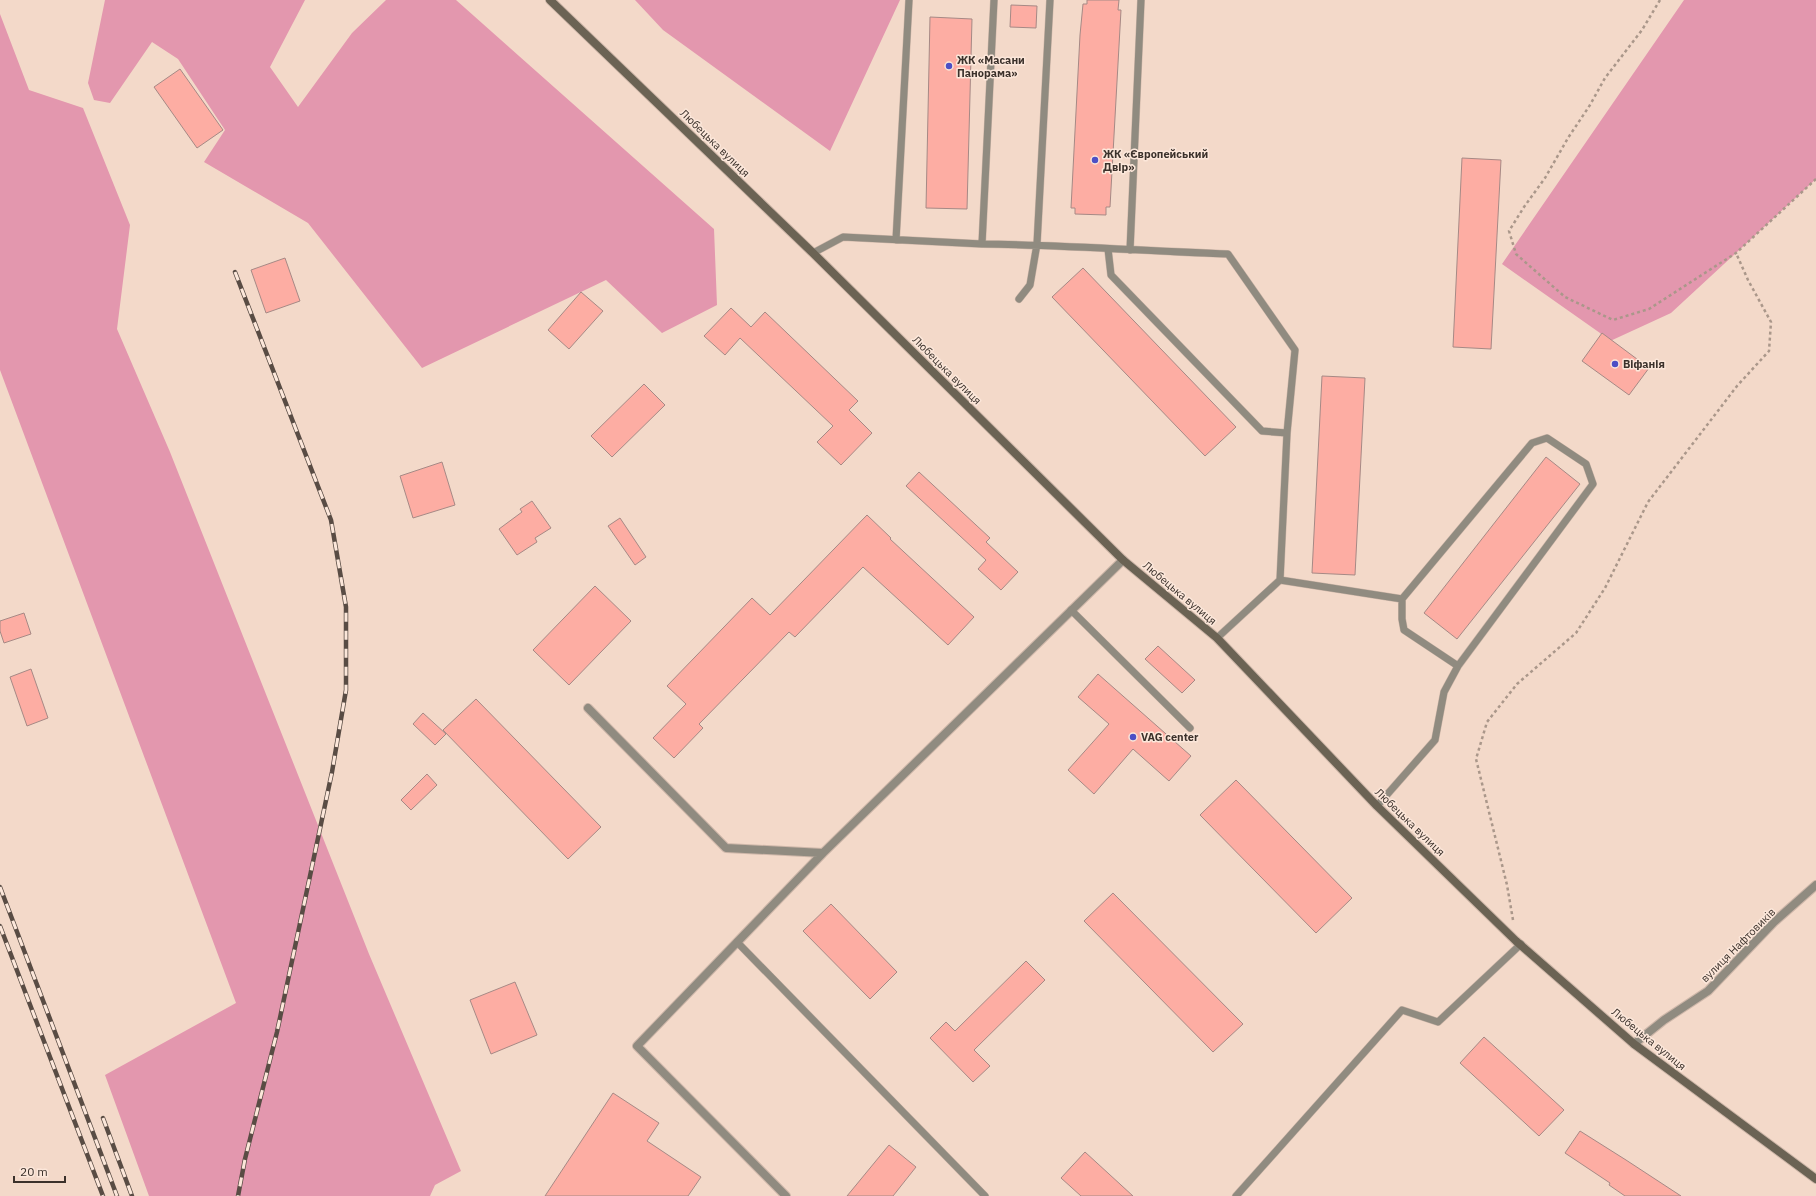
<svg xmlns="http://www.w3.org/2000/svg" width="1816" height="1196" font-family="'IBM Plex Sans',sans-serif">
	<style>
		.forest { fill: #e397ae }
		.building { fill: #fdada3; stroke: #a68985 }
		.lines { fill: none; stroke-linecap: round; stroke-linejoin: round }
		.lane-casing { stroke: #ceb7a9; stroke-width: 8 }
		.street-casing { stroke: #ceb7a9; stroke-width: 10 }
		.secondary-casing { stroke: #ceb7a9; stroke-width: 10 }
		.path { stroke: #aa978a; stroke-width: 2.5; stroke-dasharray: 3 3; stroke-linecap: butt }
		.lane { stroke: #908b80; stroke-width: 7 }
		.street { stroke: #908b80; stroke-width: 8 }
		.secondary { stroke: #6b6354; stroke-width: 8 }
		.rail-casing { stroke: #594c44; stroke-width: 4.5 }
		.rail { stroke: #fce7da; stroke-width: 3; stroke-dasharray: 9; stroke-linecap: butt }
		.poi-dot { fill: #4d4fc5; stroke: #fce7da; stroke-width: 1.5 }
		.labels { text-anchor: middle; stroke-width: 3; stroke-linejoin: round; paint-order: stroke }
		.poi-label { font-size: 11px; font-weight: bold; fill: #3b312b; stroke: #fce7da; text-anchor: start }
		.street-label { font-size: 11px; fill: #3b312b; stroke: #fce7da }
	</style>
	<rect width="100%" height="100%" fill="#f3d9c9"/>
	<path class="forest" d="M105 0H305L270 67 298 107 352 33 386 0H456L714 229 717 305 662 333 606 280 422 368 308 223 204 162 225 130 178 59 152 42 110 103 94 100 88 83Z
		M635 0H900L830 151 663 30Z
		M1684 0H1816V179L1671 313 1608 342 1600 333 1502 264Z
		M0 14 29 90 83 108 130 225 117 329 170 452 369 954 461 1171 435 1185 430 1196H149L105 1075 236 1003 0 370Z"/>
	<path class="building" d="M1087 0H1119L1118 10H1121L1110 207H1106V215L1075 214V208H1071L1080 35 1083 4H1087Z
		M1011 5 1037 6 1036 28 1010 27Z
		M930 17 972 19 967 209 926 208Z
		M180 69 223 130 197 148 154 87Z
		M1462 158 1501 160 1491 349 1453 347Z
		M285 258 300 301 266 313 251 270Z
		M1083 268 1236 427 1205 456 1052 297Z
		M581 292 603 311 569 349 548 330Z
		M731 308 751 327 765 312 858 401 849 410 872 433 841 465 817 442 833 426 740 338 725 355 704 336Z
		M1602 333 1649 368 1629 395 1582 361Z
		M1322 376 1365 378 1355 575 1312 573Z
		M644 384 665 405 612 457 591 436Z
		M1546 457 1580 484 1457 639 1424 613Z
		M442 462 455 505 413 518 400 476Z
		M919 472 990 538 986 542 1018 572 1001 590 978 569 986 560 906 486Z
		M532 501 551 528 535 538 537 542 517 555 499 529 522 512 520 509Z
		M867 515 891 538 890 539 974 617 948 645 863 567 795 637 789 632 699 724 703 728 674 758 653 738 686 704 667 686 752 598 770 615Z
		M620 518 646 557 635 565 608 526Z
		M595 586 631 621 569 685 533 650Z
		M24 613 31 634 4 643 0 631V621Z
		M1158 646 1195 680 1182 693 1145 659Z
		M31 669 48 718 27 726 10 677Z
		M1098 674 1191 756 1169 781 1133 749 1094 794 1068 770 1109 724 1078 697Z
		M476 699 601 827 568 859 443 730Z
		M423 713 446 734 435 745 413 724Z
		M427 774 437 785 411 810 401 800Z
		M1236 780 1352 898 1316 933 1200 815Z
		M1113 893 1243 1024 1213 1052 1084 921Z
		M831 904 897 972 870 999 803 931Z
		M1026 961 1045 980 974 1050 990 1066 973 1082 930 1038 946 1022 955 1031Z
		M515 982 537 1035 491 1054 470 1000Z
		M1484 1037 1564 1110 1539 1136 1460 1063Z
		M613 1093 659 1123 647 1141 701 1177 688 1196H545Z
		M1580 1131 1626 1160 1681 1196H1625L1609 1185 1610 1183 1565 1153Z
		M889 1145 916 1167 893 1196H847Z
		M1085 1152 1133 1196H1081L1061 1178Z"/>
	<g class="lines">
		<defs>
			<path id="lane" d="M896 240 909 0
				M982 244C1064 245 1146 251 1228 254L1295 350 1287 433 1280 580 1217 638
				M1108 249 1111 275 1262 431 1287 433
				M1130 250 1141 0
				M813 253 843 237 982 244 994 0
				M1019 299 1030 285 1037 244 1050 0
				M1280 580 1402 599
				M1071 610 1190 728
				M1377 806 1435 740 1444 692 1458 666 1593 484 1586 464 1547 438 1532 443 1402 599V619L1404 630 1458 666
				M737 942 985 1196
				M1236 1196 1402 1010 1438 1022 1521 944"/>
			<path id="street" d="M588 708 726 848 823 853 1123 560
				M1634 1044 1664 1020 1708 991 1774 922 1816 885
				M786 1196 637 1046 823 853"/>
			<path id="secondary" d="M550 0 813 253 1123 560 1217 638 1377 806 1516 941 1634 1044 1816 1179"/>
		</defs>
		<use href="#lane" class="lane-casing"/>
		<use href="#street" class="street-casing"/>
		<use href="#secondary" class="secondary-casing"/>
		<path class="path" d="M1660 0 1642 30 1605 78 1590 105 1568 138 1545 178 1524 207 1509 231 1516 254 1565 297 1613 320 1649 309 1736 253 1816 179
			M1513 920 1507 885 1476 759 1487 722 1517 684 1576 633 1605 588 1648 502 1737 386 1769 351 1771 322 1748 280 1736 253"/>
		<use href="#lane" class="lane"/>
		<use href="#street" class="street"/>
		<use href="#secondary" class="secondary"/>
		<defs>
			<path id="rail" d="M235 272 331 520 346 607V690L332 772 277 1032 245 1159 238 1196
				M0 887 117 1196
				M0 926 103 1196
				M103 1118 132 1196"/>
		</defs>
		<use href="#rail" class="rail-casing"/>
		<use href="#rail" class="rail"/>
	</g>
	<g class="poi-dot">
		<circle cx="949" cy="66" r="4"/>
		<circle cx="1095" cy="160" r="4"/>
		<circle cx="1615" cy="364" r="4"/>
		<circle cx="1133" cy="737" r="4"/>
	</g>
	<g class="labels">
		<g class="poi-label">
			<text x="957" y="64">ЖК «Масани<tspan x="957" dy="13">Панорама»</tspan></text>
			<text x="1103" y="158">ЖК «Європейський<tspan x="1103" dy="13">Двір»</tspan></text>
			<text x="1623" y="368">Віфанія</text>
			<text x="1141" y="741">VAG center</text>
		</g>
		<g class="street-label">
			<text transform="translate(715 143) rotate(44)" y="4">Любецька вулиця</text>
			<text transform="translate(947 370) rotate(45)" y="4">Любецька вулиця</text>
			<text transform="translate(1180 593) rotate(40)" y="4">Любецька вулиця</text>
			<text transform="translate(1410 822) rotate(44)" y="4">Любецька вулиця</text>
			<text transform="translate(1738 945) rotate(-45)" y="4">вулиця Нафтовиків</text>
			<text transform="translate(1649 1039) rotate(39)" y="4">Любецька вулиця</text>
		</g>
	</g>
	<path d="M14 1176v6h51v-6" fill="none" stroke="#3b312b" stroke-width="2"/>
	<text x="20" y="1176" font-size="12" fill="#3b312b" stroke="#fce7da" stroke-width="3" paint-order="stroke">20 m</text>
</svg>
